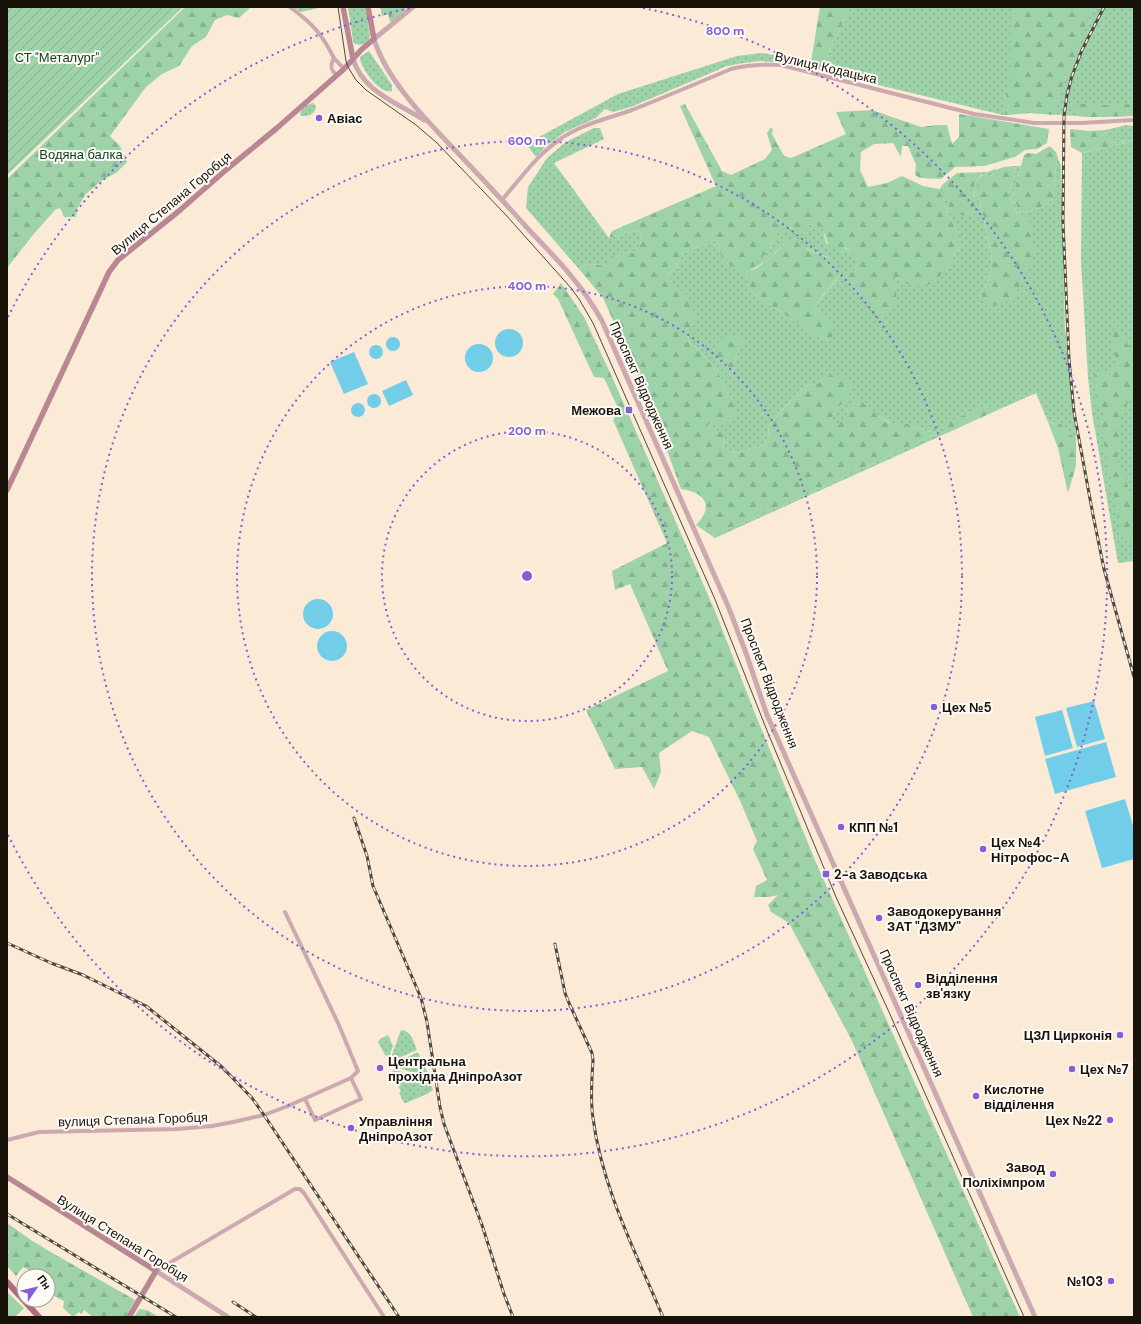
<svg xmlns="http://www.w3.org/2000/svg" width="1141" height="1324" font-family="'DM Sans',sans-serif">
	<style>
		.grass { fill: url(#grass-dots); fill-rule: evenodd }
		.forest { fill: url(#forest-firs) }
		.park { fill: #9ed3a9 }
		.garden { fill: url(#garden-furrows) }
		.water { fill: #72cde8 }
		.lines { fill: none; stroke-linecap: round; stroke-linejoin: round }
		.minor { stroke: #cca8b1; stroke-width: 4 }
		.tertiary { stroke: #cca8b1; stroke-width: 5 }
		.secondary { stroke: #b98693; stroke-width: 5.5 }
		.primary { stroke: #ab6d7e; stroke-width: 6 }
		.tram { stroke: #51493e; stroke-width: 1 }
		.rail-casing { stroke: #51493e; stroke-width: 3 }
		.rail { stroke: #fefaf6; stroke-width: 1.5; stroke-dasharray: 4.5; stroke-linecap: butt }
		.ring { fill: none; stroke: #835ed8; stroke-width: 2; stroke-dasharray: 2 4 }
		.poi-dot { fill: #835ed8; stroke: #fefaf6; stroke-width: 1.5 }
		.labels { text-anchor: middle; stroke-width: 4; stroke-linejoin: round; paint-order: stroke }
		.park-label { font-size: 13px; fill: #0d3d1e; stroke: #fefaf6 }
		.street-label { font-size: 13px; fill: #18120b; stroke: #fefaf6 }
		.poi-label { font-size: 13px; font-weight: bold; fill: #18120b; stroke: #fefaf6; text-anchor: start }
		.centre { fill: #835ed8; stroke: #fefaf6; stroke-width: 2 }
		.ring-label { font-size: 12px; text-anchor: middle; font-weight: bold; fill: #835ed8; stroke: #fefaf6; stroke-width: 4; stroke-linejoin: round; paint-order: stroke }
	</style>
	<defs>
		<pattern id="grass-dots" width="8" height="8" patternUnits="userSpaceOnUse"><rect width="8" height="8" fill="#9ed3a9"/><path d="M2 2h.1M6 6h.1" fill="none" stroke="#87b490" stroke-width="1.8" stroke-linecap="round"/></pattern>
		<pattern id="forest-firs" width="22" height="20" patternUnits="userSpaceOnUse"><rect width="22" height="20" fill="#9ed3a9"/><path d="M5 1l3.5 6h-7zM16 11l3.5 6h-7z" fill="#87b490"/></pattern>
		<pattern id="garden-furrows" width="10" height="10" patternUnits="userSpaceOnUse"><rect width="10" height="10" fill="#9ed3a9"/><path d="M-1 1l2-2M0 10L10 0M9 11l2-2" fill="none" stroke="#87b490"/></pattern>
	</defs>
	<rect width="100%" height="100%" fill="#fbebd6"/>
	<path class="grass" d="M348 7H366L370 37C369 44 361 46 355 44L353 41Z
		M850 7H1134V116L1094 117 1030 113 1003 115 820 71Z
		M369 51 392 85V91C380 95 360 68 360 57Z
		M762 53 811 61 809 68 783 63 760 61 744 63 727 66 631 107 613 112 605 109 596 118 565 132 546 146 536 157 526 144 618 94 737 56Z
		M313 103 316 106C316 115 308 116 301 116L300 114C301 109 308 104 313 103Z
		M1126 125 1134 126V139L1115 143 1105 138 1106 130Z
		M594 128H600L604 139 554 163 609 238 638 230 642 236 640 245 633 253H624L607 266 587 264 579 269 526 208 528 187 547 158 566 142Z
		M1134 141V561L1118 563 1092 413 1088 377 1081 262 1082 153Z
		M1058 158 1061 166 1065 328 1076 438 1071 435 1060 423 1048 422 1036 393 1000 409 985 406 944 424 945 434 715 538 712 536 807 494 938 433 927 431 905 423H890L876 414 848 408 847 414 838 427 832 424 834 411 843 403 830 375 816 384 805 386 779 413 769 426 768 437 764 445 738 453 723 449 725 439 707 428 709 423H725L733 399 727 392 722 379 699 349 691 345C682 322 679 297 668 275L678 264 683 253 715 240C719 245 719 250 721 256 725 264 738 270 746 274L747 282 753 293 813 334 829 340 830 322 815 307C821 296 833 285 841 274L829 258 788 240C776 252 764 265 748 271L770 249 776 234 782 230 807 224 820 226 823 230 826 243 843 252V247L854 253 858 261 854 271 843 278 896 290 890 274 904 283 946 270 952 258 961 246V236L951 220 939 190 943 184 944 192 975 197 974 185C982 174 984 172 998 169L994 174 985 178 977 194 984 218 987 235 992 259 989 279 981 294 1035 254 1031 236 1017 214 1009 194 1016 166H1021L1013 195 1019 212 1025 213 1045 206 1053 198 1056 165ZM748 340 737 353 732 373 736 381 718 361Z
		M401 1030C412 1031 413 1041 417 1050L396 1059 391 1057Z
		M388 1035 393 1046 389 1057 385 1055 378 1042 380 1039Z
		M418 1052 420 1056 431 1080 395 1066 397 1062Z
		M394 1069 431 1083 433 1090 427 1094 406 1103H404L399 1093 401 1091 392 1073Z"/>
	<path class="forest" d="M185 7H251L239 18 227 15 215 20 206 37 192 46 179 66 162 74 146 87 110 136 120 146 127 162 116 173 101 181 85 195 77 209 76 217H64L60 208 55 210 32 236 7 268V179Z
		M380 7H407L400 16 390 22 388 14 382 16Z
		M820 7H850L820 71 811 61Z
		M1011 7H1098L1086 22 1079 43 1073 66 1063 84 1055 115 1030 113 1003 115 1010 77Z
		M1074 103 1105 105 1134 104V116L1094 117 1075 116Z
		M685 104 722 171 731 175 765 159 772 150 767 133 770 128 773 129 772 134 784 156 791 158 846 134 836 112 872 110 921 127 937 125H947L952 144 959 137V114L1049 129 1047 143 1037 149 1025 150 1015 157 984 166 955 167 941 179 920 178 915 175 916 165 908 146H902L901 157 893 143 874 144 861 152 860 170 868 187 887 183 902 176 923 186 939 189 951 220 961 236V246L952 258 946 270 931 284 916 286 904 283 891 275 896 290 897 303 886 310 881 319 857 296 843 278 854 271 858 261 854 253 844 247 843 252C821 246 831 241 820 226L807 224 806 231 802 234 792 227 776 234 770 249 749 271 757 268 774 254 788 240 797 239 807 249 829 258 839 265 841 274C833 284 821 296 815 307L830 322 835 334 829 340 813 334 753 293 747 282 746 274C738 270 725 264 721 256 719 250 719 245 715 240L683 253 678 264 668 275 675 288 683 290 689 299 695 320 687 335 691 345 699 349 722 379 727 392 733 399 735 418 725 423H709L707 428 721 431 725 439 723 449 738 453 764 445 768 437 769 426 779 413 805 386 816 384 830 375 850 379 855 386 843 403 834 411 833 424 838 426 847 414 848 408 858 399 876 414 889 423H905L927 431 938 433 807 494 712 536 696 525C706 514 712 503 696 493 692 491 686 490 681 489L648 398 603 298 579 269 587 264 607 266 609 257 624 253H633L640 245 642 236 638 230 609 238 612 231 716 186 680 106Z
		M1070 129 1089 131 1106 130 1105 138 1115 143 1134 139V141L1082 153 1071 147Z
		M1050 146 1056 152 1058 158 1056 165 1053 198 1045 206 1025 213 1019 212 1013 195 1024 155 1028 153 1036 154Z
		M1016 166 1009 194 1017 214 1029 218 1035 254 1015 296 1000 305 985 306 981 294 989 279 992 259 987 235 984 218 977 194 979 185 985 178 994 174 998 169 1003 167Z
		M987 172 981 175 974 185 975 211 974 218 953 213 944 192 943 184 957 173Z
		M561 283 584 317 613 379 715 611 756 716 817 865 1020 1317H973L852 1041 789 923 771 912 768 905 778 895 769 897H754L756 886 767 880 753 849 757 841 741 803 709 737 692 731 659 753 661 772 654 789 642 767 615 769 586 710 668 671 630 584 615 590 612 571 667 543 613 420 619 410 604 378 594 377 558 299 553 294Z
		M1118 326 1134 356V391L1121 416 1118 427 1119 444 1117 453 1118 463 1125 474 1134 513V539L1122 538 1100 423 1104 412 1096 401 1094 375 1105 372 1112 374 1116 362 1111 335Z
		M729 333 749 340 737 353 732 373 737 382C727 378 715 361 715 349 716 342 723 337 729 333Z
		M985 406 1000 409 945 434 943 424Z
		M1048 422 1060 423 1071 435 1076 438V466L1068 493 1058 448Z
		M7 1223 31 1240 49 1251 135 1300 126 1317H93L84 1310 81 1314 79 1312 73 1317 63 1308 64 1301 52 1295 48 1276H42L23 1267 16 1276 7 1266V1254L9 1252 7 1250Z
		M139 1309 147 1310 159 1317H134Z"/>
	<path class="park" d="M7 1292 24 1308 15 1317H7Z"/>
	<path class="garden" d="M7 7H183L7 175Z
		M293 7H323L301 12Z"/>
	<path class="water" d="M495 343a14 14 0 1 1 28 0a14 14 0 1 1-28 0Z
		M386 344a7 7 0 1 1 14 0a7 7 0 1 1-14 0Z
		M465 358a14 14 0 1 1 28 0a14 14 0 1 1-28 0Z
		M369 352a7 7 0 1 1 14 0a7 7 0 1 1-14 0Z
		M354 352 368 384 344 394 330 362Z
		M406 380 413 395 389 406 382 391Z
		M367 401a7 7 0 1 1 14 0a7 7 0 1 1-14 0Z
		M351 410a7 7 0 1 1 14 0a7 7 0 1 1-14 0Z
		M303 614a15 15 0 1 1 30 0a15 15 0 1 1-30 0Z
		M317 646a15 15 0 1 1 30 0a15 15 0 1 1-30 0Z
		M1094 701 1105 739 1077 747 1066 708Z
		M1062 710 1073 748 1045 756 1035 717Z
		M1106 742 1116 777 1055 794 1045 759Z
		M1125 799 1134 829V859L1102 868 1085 811Z"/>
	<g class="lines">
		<path class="minor" d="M290 7C313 24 321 33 334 58 330 65 330 70 337 75
			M334 58 344 69
			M502 200C520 179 536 156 559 140 581 124 607 119 632 110 665 97 698 83 731 69 748 65 764 64 781 65L974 114 1034 123H1081L1134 120
			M285 912 338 1023 358 1071 351 1078
			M7 1140 39 1132 178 1129 212 1126 233 1122 264 1115 288 1106 351 1078 361 1099 315 1120 305 1099
			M156 1271 295 1189H300L304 1193 384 1317"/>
		<path class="tertiary" d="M413 7 374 39C386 79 425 119 454 149 480 176 505 203 530 231 557 259 583 286 602 321L728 606 746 653 767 715 1035 1317
			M353 59C363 92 398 103 424 120
			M156 1271 228 1317"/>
		<path class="secondary" d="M343 7 353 59
			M7 490 109 272 118 260 179 211 227 169 277 128 344 69 361 50 374 39 368 7
			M7 1177 156 1271 129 1317"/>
		<path class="primary" d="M7 1282 39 1317"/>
		<path class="tram" d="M338 7 346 61 348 67 356 80 366 90 416 125 437 143 505 214 571 288 579 299 593 323 714 597 768 733 836 897 889 1012 1024 1317"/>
		<defs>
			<path id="rail" d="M1104 7 1082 50 1072 76 1067 95 1064 116 1063 222 1069 359 1074 412 1093 515 1104 569 1134 677
				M354 818 367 856 373 886 421 998 427 1022 440 1107 444 1124 482 1225 504 1294 513 1317
				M7 943 51 963 83 975 146 1006 222 1067 252 1098 264 1115 399 1317
				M555 944 565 993 569 1003 592 1053 593 1060C592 1077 590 1100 593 1118 602 1188 636 1253 663 1317
				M7 1214 176 1317
				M233 1302 256 1317"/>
		</defs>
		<use href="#rail" class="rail-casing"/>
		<use href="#rail" class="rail"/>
	</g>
	<g class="ring">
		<circle cx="527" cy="576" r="145"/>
		<circle cx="527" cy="576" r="290"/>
		<circle cx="527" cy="576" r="435"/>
		<path d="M8 317A580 580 0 0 1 411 8M643 8A580 580 0 1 1 8 835"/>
	</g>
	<g class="poi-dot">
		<circle cx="319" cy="118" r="4"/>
		<rect x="625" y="406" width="8" height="8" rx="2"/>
		<circle cx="934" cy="707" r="4"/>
		<circle cx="841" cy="827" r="4"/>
		<circle cx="983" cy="849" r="4"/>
		<rect x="822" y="870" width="8" height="8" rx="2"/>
		<circle cx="879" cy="918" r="4"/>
		<circle cx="918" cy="985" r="4"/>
		<circle cx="1120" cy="1035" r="4"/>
		<circle cx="380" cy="1068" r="4"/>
		<circle cx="1072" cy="1069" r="4"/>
		<circle cx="976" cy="1096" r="4"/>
		<circle cx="1110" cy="1120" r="4"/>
		<circle cx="351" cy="1128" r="4"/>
		<circle cx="1053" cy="1174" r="4"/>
		<circle cx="1111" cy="1281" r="4"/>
	</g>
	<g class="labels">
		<g class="park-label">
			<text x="57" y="62">СТ "Металург"</text>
			<text x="81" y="159">Водяна балка</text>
		</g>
		<g class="street-label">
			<text transform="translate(826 67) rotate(13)" y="5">Вулиця Кодацька</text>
			<text transform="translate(171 203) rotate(-40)" y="5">Вулиця Степана Горобця</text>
			<text transform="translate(642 385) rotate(66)" y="5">Проспект Відродження</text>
			<text transform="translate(770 683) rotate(69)" y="5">Проспект Відродження</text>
			<text transform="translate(912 1013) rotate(66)" y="5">Проспект Відродження</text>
			<text transform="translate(133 1119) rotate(-2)" y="5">вулиця Степана Горобця</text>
			<text transform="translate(123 1238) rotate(32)" y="5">Вулиця Степана Горобця</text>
		</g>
		<g class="poi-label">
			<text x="327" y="123">Авіас</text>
			<text x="621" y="415" text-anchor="end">Межова</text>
			<text x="942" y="712">Цех №5</text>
			<text x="849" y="832">КПП №1</text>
			<text x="991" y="847">Цех №4<tspan x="991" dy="15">Нітрофос-А</tspan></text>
			<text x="834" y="879">2-а Заводська</text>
			<text x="887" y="916">Заводокерування<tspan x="887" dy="15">ЗАТ "ДЗМУ"</tspan></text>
			<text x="926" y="983">Відділення<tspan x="926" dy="15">зв'язку</tspan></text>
			<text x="1112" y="1040" text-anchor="end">ЦЗЛ Цирконія</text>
			<text x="388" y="1066">Центральна<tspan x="388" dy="15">прохідна ДніпроАзот</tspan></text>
			<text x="1080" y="1074">Цех №7</text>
			<text x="984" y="1094">Кислотне<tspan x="984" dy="15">відділення</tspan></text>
			<text x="1102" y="1125" text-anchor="end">Цех №22</text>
			<text x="359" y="1126">Управління<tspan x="359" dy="15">ДніпроАзот</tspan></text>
			<text x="1045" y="1172" text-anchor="end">Завод<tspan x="1045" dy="15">Поліхімпром</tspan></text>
			<text x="1103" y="1286" text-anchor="end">№103</text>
		</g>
	</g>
	<circle cx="527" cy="576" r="6" class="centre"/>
	<g class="ring-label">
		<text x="725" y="35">800 m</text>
		<text x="527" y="145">600 m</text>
		<text x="527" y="290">400 m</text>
		<text x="527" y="435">200 m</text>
	</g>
	<rect width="1141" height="1324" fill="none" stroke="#18120b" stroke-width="16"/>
	<g transform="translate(36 1288) rotate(55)"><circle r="19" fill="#fefaf6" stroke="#a29d98"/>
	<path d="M0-3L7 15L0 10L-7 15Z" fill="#835ed8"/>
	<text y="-6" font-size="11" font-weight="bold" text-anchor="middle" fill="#18120b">Пн</text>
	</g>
</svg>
